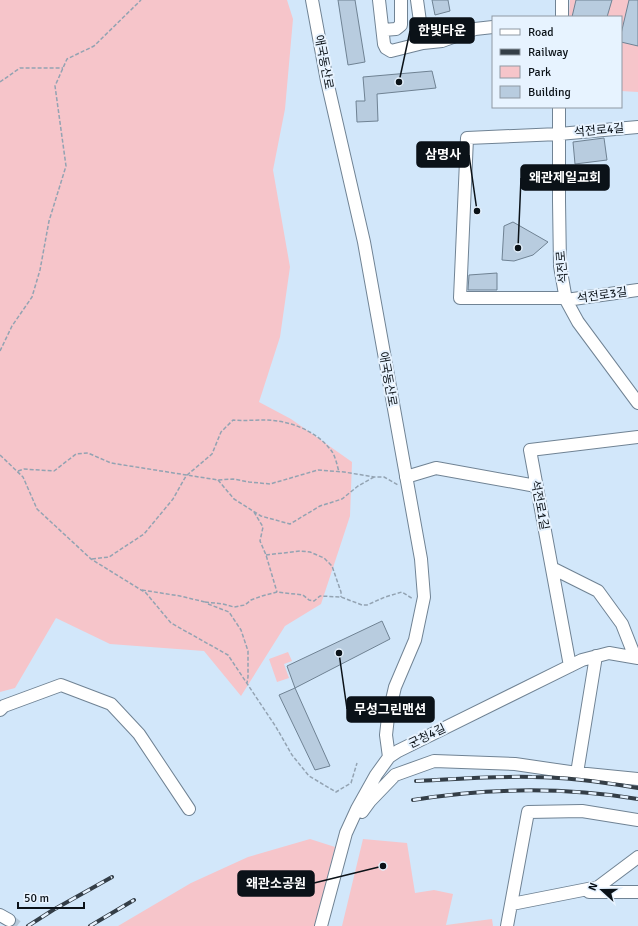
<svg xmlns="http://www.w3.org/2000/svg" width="638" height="926" font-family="Signika,'Noto Sans KR',sans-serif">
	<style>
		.green { fill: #f6c5ca }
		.building { fill: #b8ccdf; stroke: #6f8293 }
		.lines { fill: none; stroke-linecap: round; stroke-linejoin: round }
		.minor-tunnel { stroke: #b4c7d8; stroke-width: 12; stroke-dasharray: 12 6; stroke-linecap: butt }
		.minor-casing { stroke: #708394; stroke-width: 14 }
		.path { stroke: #93a3b2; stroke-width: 1.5; stroke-dasharray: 4 2; stroke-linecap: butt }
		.minor { stroke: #fff; stroke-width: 12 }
		.rail-casing { stroke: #343e47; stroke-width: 4 }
		.rail { stroke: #e7f3ff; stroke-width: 2.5; stroke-dasharray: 8; stroke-linecap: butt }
		.labels { text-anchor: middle; stroke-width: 4; stroke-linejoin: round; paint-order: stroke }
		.street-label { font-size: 12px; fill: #0b1218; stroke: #e7f3ff }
		.leader { fill: none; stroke: #0b1218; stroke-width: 1.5 }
		.callout-dot { fill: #0b1218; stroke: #e7f3ff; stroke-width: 1.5 }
		.callout { fill: #0b1218; stroke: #0b1218; stroke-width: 1.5 }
		.callout-label { font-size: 13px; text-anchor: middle; font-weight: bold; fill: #fff }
	</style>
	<rect width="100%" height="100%" fill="#d2e7fa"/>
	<path class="green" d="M0 0H287L293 19 285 109 273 170 290 267 280 337 259 402 291 419 352 462 350 516 321 604 285 626 241 696 204 651 110 644 56 618 15 688 0 692Z
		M570 0H638V92L621 91V17H569Z
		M288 652 292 661 284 664 289 678 277 682 269 659Z
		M310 839 335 847 315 926H118L191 883 248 857Z
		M363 839 407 843 415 893 434 890 453 894 446 925 492 919 493 926H342Z"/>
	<path class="building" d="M338 0H355L365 62 348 65Z
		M432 0H448L450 11 435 15Z
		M576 0H612L607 17H572Z
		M629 0H638V46L621 42V34Z
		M432 71 436 88 377 94 378 121 357 122 356 101H365L363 77Z
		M604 138 607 160 575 164 573 142Z
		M513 222 548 242 533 255 514 261 502 260 504 226Z
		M497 273V290H468L469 275Z
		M382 621 390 639 295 688 287 666Z
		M295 688 330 766 315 770 279 695Z"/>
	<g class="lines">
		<path class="minor-tunnel" d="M9 920 17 926"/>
		<defs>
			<path id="minor" d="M312 0 327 81 364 242 421 559 424 597 415 640 395 687 388 717 386 735 389 757
				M379 0 384 44 386 48 391 51 423 43
				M417 0 423 43 442 41 475 29 493 27
				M562 17V0
				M383 30 396 29 401 25V0
				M559 107V201L560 266 566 300 578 322 638 403
				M566 298H460L467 138 559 134 638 127
				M566 300 638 290
				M406 477 436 468 536 486
				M552 568 598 591 622 624 635 657
				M570 666 530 450 638 437
				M0 710 4 706 61 685 111 704 139 734 189 809
				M577 773 596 656
				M362 812 370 801 395 775 434 761 515 764 577 773 638 779
				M589 892H638
				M512 904 598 887 638 857
				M0 915 9 920
				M321 926 346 833 357 809 376 775 389 757 398 751 582 660 609 653 638 658
				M507 926 528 812 582 811 638 820"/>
		</defs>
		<use href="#minor" class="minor-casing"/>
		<path class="path" d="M0 82 20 68H63
			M0 351 12 326 32 297 40 270 49 221 66 166 55 86 67 59 94 46 141 0
			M0 455 23 477 37 509 91 559 146 593 171 623 228 655 276 727 292 755 309 776 336 792 351 783 357 763
			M18 471 24 469 54 471 76 454 88 453 111 463 218 480 233 479 249 482 270 484 318 470 344 472 374 477H384L398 485
			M218 480 234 499 261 516 290 524 320 506 342 499 358 486 374 477
			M254 512 263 527 260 541 266 555 277 592
			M266 555 300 551 310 552 324 558 332 566 341 592V597
			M92 559 109 557 144 534 173 499 186 476 212 454 221 432 233 420C244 421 254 420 264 420 288 420 315 430 330 449 335 454 337 465 339 472
			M142 590 180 596 205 602
			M205 602 223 604 234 607 245 605 251 600 262 596 277 592 303 595 309 600 314 601 320 596 341 597 362 605H367L385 597 402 592 413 599
			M208 604 229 612 241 630 248 651V677L247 683"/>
		<use href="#minor" class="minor"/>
		<defs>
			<path id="rail" d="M416 781C455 779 493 776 532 777 567 777 603 782 638 788
				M413 800C487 788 564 787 638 799
				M28 926 53 910 112 877
				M90 926 134 900"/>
		</defs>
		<use href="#rail" class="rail-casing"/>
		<use href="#rail" class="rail"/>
	</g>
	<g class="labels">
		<g class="street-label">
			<text transform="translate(324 62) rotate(79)" y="4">애국동산로</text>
			<text transform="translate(599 130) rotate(-5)" y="4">석전로4길</text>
			<text transform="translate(562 267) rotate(-95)" y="4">석전로</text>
			<text transform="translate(602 295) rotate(-8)" y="4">석전로3길</text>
			<text transform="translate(388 379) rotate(80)" y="4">애국동산로</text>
			<text transform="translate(540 505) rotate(79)" y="4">석전로1길</text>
			<text transform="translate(427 736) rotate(-26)" y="4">군청4길</text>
		</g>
	</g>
	<path class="leader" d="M399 82L410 31M477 211L469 155M518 248L521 178M339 653L347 709M383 866L314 883"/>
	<g class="callout-dot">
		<circle cx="399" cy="82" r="4"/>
		<circle cx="477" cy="211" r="4"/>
		<circle cx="518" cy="248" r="4"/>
		<circle cx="339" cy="653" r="4"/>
		<circle cx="383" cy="866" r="4"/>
	</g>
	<g class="callout">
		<rect x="410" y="18" width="64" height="25" rx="4"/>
		<rect x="417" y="142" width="52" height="25" rx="4"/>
		<rect x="521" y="165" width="88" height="25" rx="4"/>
		<rect x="347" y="697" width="87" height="25" rx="4"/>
		<rect x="238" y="871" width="76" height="25" rx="4"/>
	</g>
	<g class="callout-label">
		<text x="442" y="35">한빛타운</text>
		<text x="443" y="159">삼명사</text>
		<text x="565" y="182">왜관제일교회</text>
		<text x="390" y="714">무성그린맨션</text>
		<text x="276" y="888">왜관소공원</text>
	</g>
	<rect x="492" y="16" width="130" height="92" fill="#e7f3ff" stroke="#8f99a3"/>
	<rect x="500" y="29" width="20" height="6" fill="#ffffff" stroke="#8f99a3"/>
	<text x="528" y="36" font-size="12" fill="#0b1218">Road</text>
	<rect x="500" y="49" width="20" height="6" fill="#343e47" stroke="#8f99a3"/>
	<text x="528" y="56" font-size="12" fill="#0b1218">Railway</text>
	<rect x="500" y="66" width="20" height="12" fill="#f6c5ca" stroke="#8f99a3"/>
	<text x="528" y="76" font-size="12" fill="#0b1218">Park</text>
	<rect x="500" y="86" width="20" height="12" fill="#b8ccdf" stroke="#8f99a3"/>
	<text x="528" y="96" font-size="12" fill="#0b1218">Building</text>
	<g transform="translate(602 890) rotate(291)" stroke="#e7f3ff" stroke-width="3" paint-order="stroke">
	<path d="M0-3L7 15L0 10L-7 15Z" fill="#0b1218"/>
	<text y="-6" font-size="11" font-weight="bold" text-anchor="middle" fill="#0b1218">N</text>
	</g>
	<path d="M18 902v6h66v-6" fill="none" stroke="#0b1218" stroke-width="2"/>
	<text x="24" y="902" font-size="12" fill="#0b1218" stroke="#e7f3ff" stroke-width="3" paint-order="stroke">50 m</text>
</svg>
